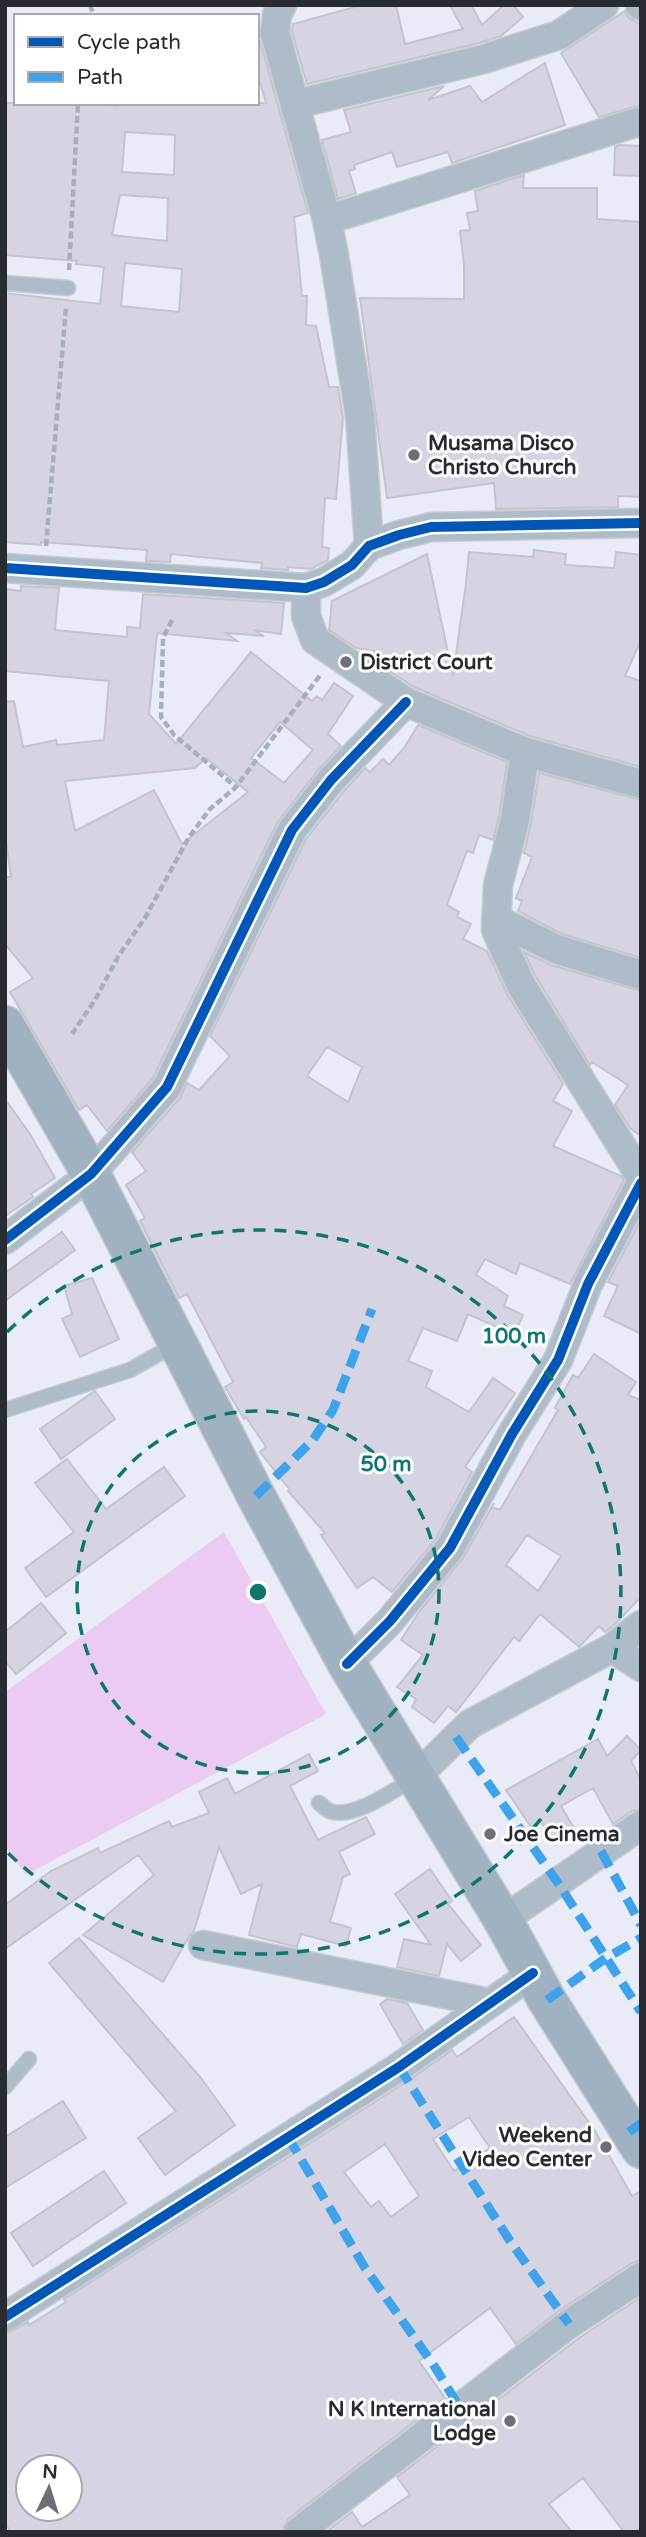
<svg xmlns="http://www.w3.org/2000/svg" width="646" height="2537" font-family="'Varela Round',sans-serif">
	<style>
		.green { fill: #ebcbf2 }
		.building { fill: #d6d4e3; stroke: #c4c4cd; stroke-width: 2; fill-rule: evenodd }
		.lines { fill: none; stroke-linecap: round; stroke-linejoin: round }
		.lane-casing { stroke: #c8cad3; stroke-width: 17 }
		.street-casing { stroke: #c8cad3; stroke-width: 31 }
		.secondary-casing { stroke: #c8cad3; stroke-width: 41 }
		.path { stroke: #a6afba; stroke-width: 4.5; stroke-dasharray: 7 3.5; stroke-linecap: butt }
		.lane { stroke: #aebcca; stroke-width: 14 }
		.street { stroke: #aebcca; stroke-width: 28 }
		.secondary { stroke: #a0b1c2; stroke-width: 38 }
		.quiet { stroke: #3ea3eb; stroke-width: 9; stroke-dasharray: 18 9; stroke-linecap: butt }
		.cycleway-casing { stroke: #fff; stroke-width: 15 }
		.cycleway { stroke: #0057b8; stroke-width: 10 }
		.ring { fill: none; stroke: #0f766e; stroke-width: 3.5; stroke-dasharray: 12 9 }
		.poi-dot { fill: #6c6f78; stroke: #fff; stroke-width: 2.5 }
		.labels { text-anchor: middle; stroke-width: 6; stroke-linejoin: round; paint-order: stroke }
		.poi-label { font-size: 21px; font-weight: bold; fill: #292b33; stroke: #fff; text-anchor: start }
		.centre { fill: #0f766e; stroke: #fff; stroke-width: 3.5 }
		.ring-label { font-size: 21px; text-anchor: middle; font-weight: bold; fill: #0f766e; stroke: #fff; stroke-width: 6; stroke-linejoin: round; paint-order: stroke }
	</style>
	<rect width="100%" height="100%" fill="#e9ecf8"/>
	<path class="green" d="M224 1532 326 1714 26 1875 5 1846V1692Z"/>
	<path class="building" d="M362 5H396L405 44 463 29 450 5H471L482 25 504 5H513L523 17 501 36 479 43 307 84 292 32 293 24Z
		M625 11 629 18 641 25V105L599 117 561 53Z
		M260 41 308 213 294 217 302 296H307L306 325 316 326 329 387H338L343 418 336 499 325 498 322 547 329 548 328 560 311 569 288 567V570L261 568 262 563 171 554 170 562 146 561 147 550 41 542V545L5 542V293L100 304 104 267 76 264 77 261 5 255V103H77L117 106V103H266L257 71V42ZM125 132 175 135 174 175 122 172ZM120 195 168 198 167 241 112 235ZM125 263 182 269 179 312 121 306Z
		M545 63 565 125 452 163 448 152 397 167 392 152 354 165 355 169 349 171 356 193 338 199 322 140 351 132 344 110 444 86 428 100 470 86 482 102Z
		M619 145 641 146V176L614 175 615 147Z
		M524 175 523 188H597V219L641 222V497L618 496V507L496 509 494 483 387 498 360 298 464 299V266L460 231 470 230 467 213 478 211 475 191Z
		M534 550 566 554 565 565 614 568 616 552 641 555V640L625 676 641 681V767L530 736 414 687 370 658 374 651 356 648 329 630 332 601 427 554 453 676 466 583 469 552 533 557Z
		M21 586 59 588 55 630 127 637V627L140 628 143 594 284 603 281 634 254 630 264 636 226 633 237 641 157 633 149 714 176 744 251 652 312 701 317 696 322 700 334 683 353 696 328 734 341 746 318 770 277 823 153 1078 107 1131 87 1105 79 1110 10 992 33 978 5 944V877H11L5 834V702L14 701 23 747 56 740 57 745 104 740 109 681 5 671V589L21 591ZM280 722 313 750 284 783 251 758ZM206 758 248 792 182 844 154 790 75 831 65 781 195 768Z
		M418 725 507 762 499 817 493 840 479 835 473 853 467 851 447 905 459 912 457 917 471 924 463 939 487 951 507 994 563 1084 553 1101 572 1111 553 1146 621 1176 624 1180 570 1284 520 1263 516 1274 485 1259 476 1275 508 1296 504 1306 523 1315 514 1335 468 1314 457 1341 423 1328 408 1361 432 1371 426 1387 469 1412 493 1378 515 1393 465 1467 472 1472 436 1539 392 1592 373 1577 357 1588 321 1535 325 1533 288 1491 290 1490 260 1452 266 1447 246 1417 244 1419 225 1387 233 1382 187 1294 179 1298 140 1221 145 1218 126 1185 146 1171 132 1152 180 1098 187 1083 199 1090 230 1056 210 1036 306 839 344 791 365 768 370 772 383 759 389 765 404 748ZM327 1047 362 1067 348 1102 307 1076Z
		M539 773 641 800V958L562 934 518 911 522 901 516 898 532 857 524 853 531 823Z
		M524 952 551 965 641 991V1136L631 1129 615 1105 628 1085 592 1062 590 1065 536 977Z
		M5 1099 30 1134 55 1178 31 1194 33 1197 5 1216Z
		M641 1219V1334L604 1316 618 1286 608 1282Z
		M62 1232 75 1250 5 1301V1273Z
		M92 1278 119 1339 80 1357 62 1319 72 1314 64 1286Z
		M594 1354 636 1382 628 1395 641 1400V1597L613 1626 605 1632 599 1626 579 1647 540 1614 519 1641 514 1637 456 1712 448 1706 434 1723 412 1707 416 1699 397 1687 423 1655 401 1640 419 1612 463 1558 494 1503 492 1507 500 1510 558 1410 555 1408 573 1375 578 1378ZM527 1535 561 1556 538 1591 506 1565Z
		M95 1391 115 1419 61 1459 40 1429Z
		M67 1459 106 1509 164 1467 185 1496 46 1597 25 1568 74 1532 35 1483Z
		M41 1603 66 1633 16 1674 5 1661V1632Z
		M627 1736 641 1750 631 1761 641 1780V1809L632 1811 613 1824 593 1788 561 1806 575 1830 554 1843 540 1820 531 1827 506 1790 598 1739 607 1756Z
		M309 1754 318 1771 290 1786 318 1840 366 1817 375 1834 339 1852 350 1874 343 1877 330 1922 351 1928 346 1946 301 1934 297 1947 249 1935 262 1884 241 1894 219 1847 194 1931 190 1935 163 1982 83 1935 154 1875 138 1855 5 1949V1905L51 1871 98 1848 100 1853 169 1821 172 1827 209 1813 199 1792 227 1778 235 1794Z
		M430 1869 452 1901 448 1904 481 1945 461 1961 447 1944 439 1976 397 1967 404 1939 431 1945 395 1894Z
		M79 1938 201 2078 235 2125 165 2175 138 2138 176 2111 49 1963Z
		M387 1999 407 2003 423 2030 403 2044 380 2004Z
		M514 2017 595 2131 632 2196 641 2191V2260L632 2263 560 2310 516 2344 490 2308 419 2361 445 2398 288 2519 282 2532H11L5 2523V2334L28 2322 29 2325 66 2302 64 2299 408 2081 452 2050 457 2057ZM469 2117 490 2148 454 2171 433 2139ZM385 2144 419 2196 391 2217 379 2201 371 2207 344 2172ZM28 2467H70V2509H28Z
		M63 2101 86 2138 5 2188V2137Z
		M104 2171 126 2203 33 2266 11 2233Z
		M641 2297V2527L634 2532H624L583 2478 549 2504 572 2532H326L352 2512 362 2527 410 2495 397 2477 579 2338Z"/>
	<g class="lines">
		<defs>
			<path id="lane" d="M5 283 68 288
				M5 1410 130 1370 176 1344
				M319 1803C323 1806 327 1811 333 1812 357 1817 394 1790 415 1778
				M5 2087 29 2059"/>
			<path id="street" d="M282 5 277 15 275 33 327 220 334 255 360 416 369 546
				M640 5 641 6
				M296 104 484 59 524 46 559 35 604 5
				M327 220 641 121
				M5 568 306 588 324 582 352 565 369 546 399 535 431 527 641 523
				M306 588V616L315 640 406 702 525 752 641 784
				M525 752 515 820 498 885 496 930 521 985 641 1177
				M496 919 556 949 641 975
				M5 1240 91 1174 167 1087 292 830 331 780 406 702
				M612 1648 641 1667
				M347 1664 390 1621 450 1548 512 1434 558 1360 588 1284 641 1183
				M416 1777 470 1724 612 1648 641 1625
				M503 1920 641 1825
				M203 1945 490 2003
				M5 2317 399 2067 533 1973
				M298 2532 569 2324 641 2277"/>
			<path id="secondary" d="M5 1025 91 1174 256 1496 347 1664 503 1920 547 2000 641 2149"/>
		</defs>
		<use href="#lane" class="lane-casing"/>
		<use href="#street" class="street-casing"/>
		<use href="#secondary" class="secondary-casing"/>
		<path class="path" d="M90 5 94 16
			M69 270 78 103
			M46 546 66 307
			M172 620 163 638 161 717 174 735 236 787
			M72 1034 95 1000 119 955 145 918 189 837 210 809 236 787 321 674"/>
		<use href="#lane" class="lane"/>
		<use href="#street" class="street"/>
		<use href="#secondary" class="secondary"/>
		<path class="quiet" d="M256 1496 312 1441 333 1410 372 1309
			M456 1737 558 1883 641 2012
			M601 1851 641 1925
			M547 2000 606 1958 641 1938
			M399 2067 510 2241 569 2324
			M629 2132 641 2123
			M288 2137 365 2268 433 2364 460 2408"/>
		<defs>
			<path id="cycleway" d="M5 568 306 588 324 582 352 565 369 546 399 535 431 527 641 523
				M5 1240 91 1174 167 1087 292 830 331 780 406 702
				M347 1664 390 1621 450 1548 512 1434 558 1360 588 1284 641 1183
				M5 2317 399 2067 533 1973"/>
		</defs>
		<use href="#cycleway" class="cycleway-casing"/>
		<use href="#cycleway" class="cycleway"/>
	</g>
	<g class="ring">
		<circle cx="258" cy="1592" r="181"/>
		<path d="M7 1332A362 362 0 1 1 7 1852"/>
	</g>
	<g class="poi-dot">
		<circle cx="414" cy="455" r="7"/>
		<circle cx="346" cy="662" r="7"/>
		<circle cx="490" cy="1834" r="7"/>
		<circle cx="606" cy="2147" r="7"/>
		<circle cx="510" cy="2421" r="7"/>
	</g>
	<g class="labels">
		<g class="poi-label">
			<text x="428" y="450">Musama Disco<tspan x="428" dy="24">Christo Church</tspan></text>
			<text x="360" y="669">District Court</text>
			<text x="504" y="1841">Joe Cinema</text>
			<text x="592" y="2142" text-anchor="end">Weekend<tspan x="592" dy="24">Video Center</tspan></text>
			<text x="496" y="2416" text-anchor="end">N K International<tspan x="496" dy="24">Lodge</tspan></text>
		</g>
	</g>
	<circle cx="258" cy="1592" r="10" class="centre"/>
	<g class="ring-label">
		<text x="514" y="1343">100 m</text>
		<text x="386" y="1471">50 m</text>
	</g>
	<rect width="646" height="2537" fill="none" stroke="#292b33" stroke-width="14"/>
	<rect x="14" y="14" width="245" height="91" fill="#ffffff" stroke="#a9aaad" stroke-width="2"/>
	<rect x="28" y="37" width="35" height="10" fill="#0057b8" stroke="#a9aaad" stroke-width="2"/>
	<text x="77" y="49" font-size="21" fill="#292b33">Cycle path</text>
	<rect x="28" y="72" width="35" height="10" fill="#3ea3eb" stroke="#a9aaad" stroke-width="2"/>
	<text x="77" y="84" font-size="21" fill="#292b33">Path</text>
	<g transform="translate(49 2488) rotate(4)"><circle r="33" fill="#ffffff" stroke="#a9aaad" stroke-width="2"/>
	<path d="M0-5L12 26L0 18L-12 26Z" fill="#6c6f78"/>
	<text y="-10" font-size="19" font-weight="bold" text-anchor="middle" fill="#292b33">N</text>
	</g>
</svg>
